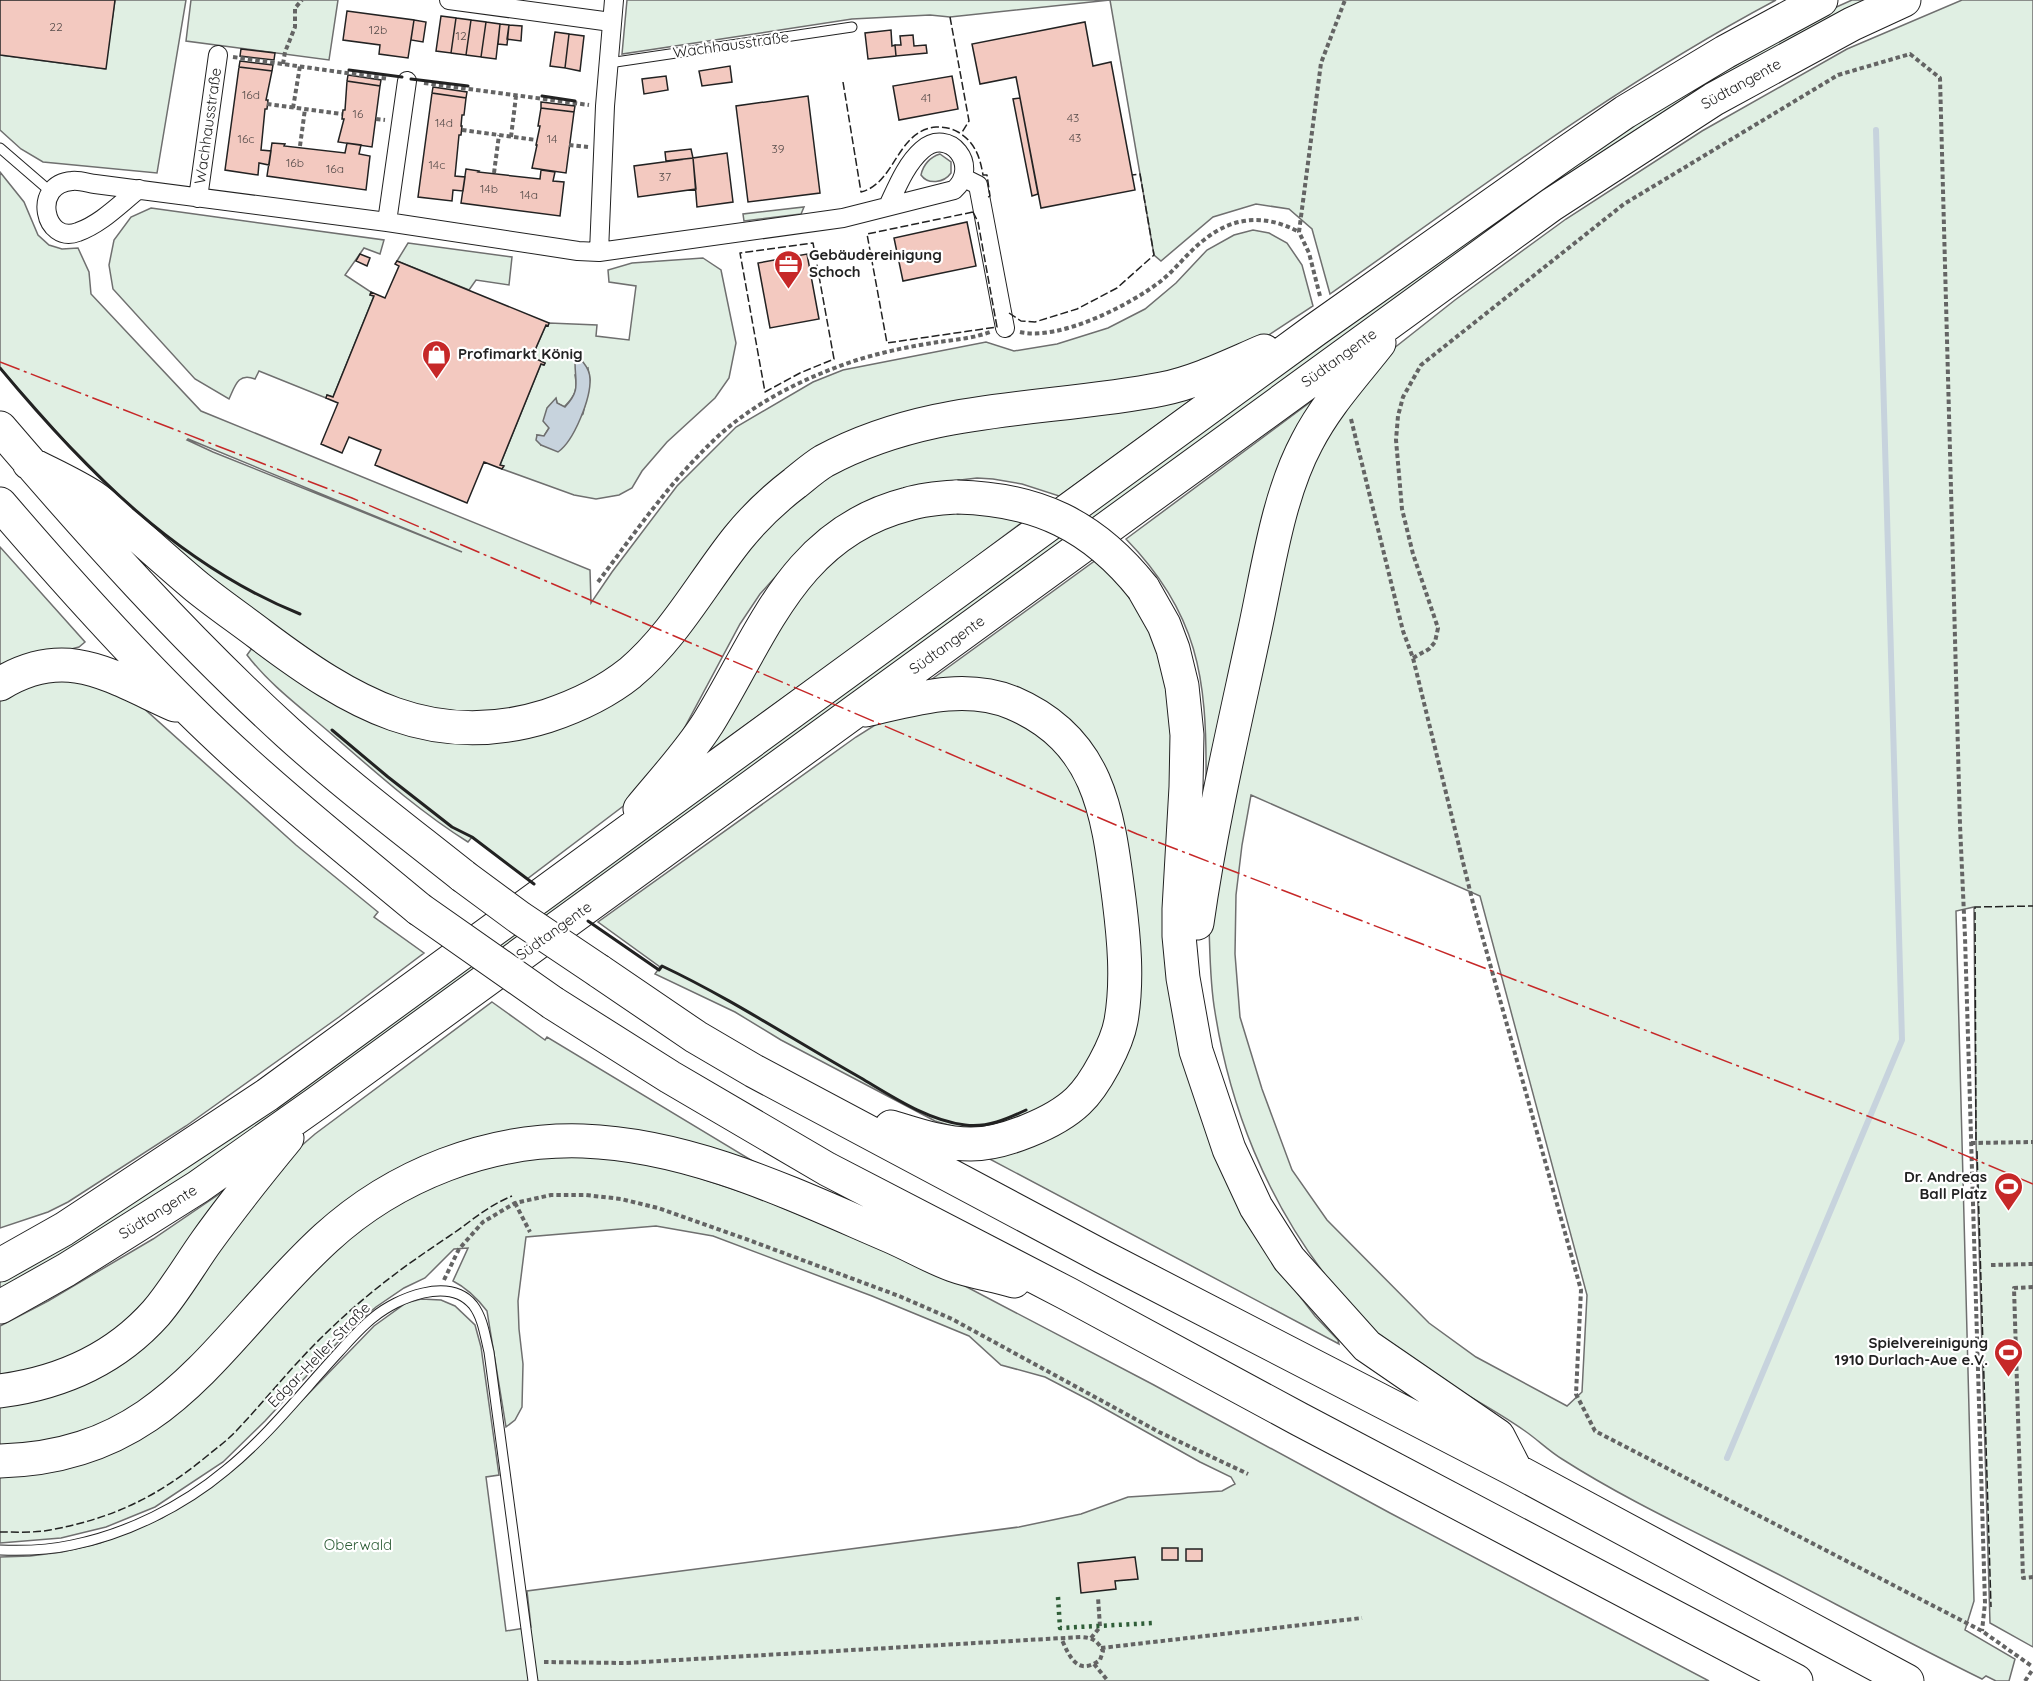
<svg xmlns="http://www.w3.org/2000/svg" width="2033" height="1681" font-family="Quicksand,sans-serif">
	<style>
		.green { fill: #e0efe3; stroke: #6f6f6f; stroke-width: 1.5; fill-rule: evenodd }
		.water { fill: #c7d3dd; stroke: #6f6f6f; stroke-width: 1.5 }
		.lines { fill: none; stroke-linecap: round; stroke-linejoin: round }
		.stream { stroke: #c7d3dd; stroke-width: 6 }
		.building { fill: #f3c9c0; stroke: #222; stroke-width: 1.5 }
		.lane-casing { stroke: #222; stroke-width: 11 }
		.street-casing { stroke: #222; stroke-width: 20 }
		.highway-casing { stroke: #222; stroke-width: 35 }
		.path { stroke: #646464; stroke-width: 4; stroke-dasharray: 4.5 3; stroke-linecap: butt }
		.lane { stroke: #fff; stroke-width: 9 }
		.street { stroke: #fff; stroke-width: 18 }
		.highway { stroke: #fff; stroke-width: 33 }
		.highway-bridge-casing { stroke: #222; stroke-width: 35; stroke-linecap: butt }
		.highway-bridge { stroke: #fff; stroke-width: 33 }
		.hedge { stroke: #2f5e38; stroke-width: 4.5; stroke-dasharray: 3 4.5; stroke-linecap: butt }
		.fence { stroke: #222; stroke-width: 1.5; stroke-dasharray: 8 3; stroke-linecap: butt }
		.wall { stroke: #222; stroke-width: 3 }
		.power { stroke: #c62828; stroke-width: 1.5; stroke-dasharray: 21 4.5 3 4.5; stroke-linecap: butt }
		.labels { text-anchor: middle; stroke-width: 4.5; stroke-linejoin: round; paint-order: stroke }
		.number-label { font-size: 12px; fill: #564c4a }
		.street-label { font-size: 15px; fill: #222; stroke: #fff }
		.poi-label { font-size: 15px; font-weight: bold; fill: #222; stroke: #fff; text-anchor: start }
		.park-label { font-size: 15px; fill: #2f5e38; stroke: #fff }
	</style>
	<rect width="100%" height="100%" fill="#fff"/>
	<path class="green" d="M115 0H186L157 173 43 162 21 149 0 130V55L105 69Z
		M191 0H338L329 60 186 41Z
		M627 0H1776C1618 84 1476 191 1330 294L1312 229 1289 209 1256 204 1213 217 1161 261 1154 255 1110 0 950 17 930 15 852 19 622 54Z
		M1852 0H1878L1819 28 223 1156 0 1291V1278L1041 548 1602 143 1832 9Z
		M1962 0H2033V1647L1990 1623 1976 1140 1974 907 1956 911 1974 1601 1965 1630 2015 1659 2009 1681H1996L1986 1676 1982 1679C1909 1643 1838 1605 1766 1568 1698 1533 1626 1500 1562 1459 1549 1451 1538 1440 1525 1431 1483 1401 1434 1380 1393 1347 1368 1327 1346 1301 1326 1276 1267 1199 1230 1108 1215 1012 1210 984 1210 954 1209 926L1275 589 1314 447 1379 360 1455 300 1566 219 1702 131 1847 49ZM1251 795 1480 896 1587 1295 1582 1392 1567 1406 1476 1357 1429 1323 1327 1220 1292 1170 1262 1089 1240 1017 1235 954 1236 895 1242 845Z
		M940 154 951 162V173C944 183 928 185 921 175 923 165 930 157 940 154Z
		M0 172 24 202 38 235 49 245 62 249 78 248 89 272 91 294 201 411 590 570 591 603 612 572 677 486 736 427 813 382 843 370 986 342 1014 351 1057 344 1108 328 1145 309 1176 283 1207 250 1234 235 1253 230 1269 233 1287 243 1302 265 1313 306 1258 342 1197 370 868 429 680 602 606 678 520 713 429 712 343 679 206 583 64 440 0 368ZM187 440 188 439 462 552 213 452Z
		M804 207 801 214 744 221 743 214Z
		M151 208 384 240 380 254 364 248 345 275 371 292 370 295 374 296 333 397 327 395 326 398 259 371 255 379C238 372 235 386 229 399L195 379 113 289 109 265 114 240 131 217Z
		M408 243 512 257 509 285 476 280 469 290 397 261Z
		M703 258 721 270 736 343 729 378 715 398 667 442 642 471 632 488 619 495 596 499 574 495 502 469 503 466 500 465 541 364 544 365 545 363 532 357 546 325 548 326 549 323 597 325 596 336 629 340 636 286 609 282 608 270 632 263ZM588 368 590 380 583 414 541 445 537 435 544 436 549 428 556 398 557 403 564 407C575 396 578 390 575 375Z
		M1210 386 1059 496 1022 484 993 479 977 478 918 485 793 557 760 594 740 624 679 738 626 804 527 879 472 837 468 842C417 810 373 770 328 731 300 707 269 684 247 655L255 644 355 705 554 724 743 542 858 452Z
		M1328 389 1206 778C1207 678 1198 613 1126 539Z
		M967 510 1024 521 897 616 705 754 815 566 899 520Z
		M0 547 85 642 79 647 18 663 0 672Z
		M1096 560 1131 598 1152 634 1173 708 1167 905 1278 1268 1315 1316 1338 1340 1339 1344 984 1156 1001 1152 1129 1034 1081 742 928 682Z
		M78 678 140 705 296 845 378 912 374 917 424 953 339 1017 186 1126 68 1202 48 1212 0 1228V694L23 683Z
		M971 703 1041 732 1084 779 1110 912 1111 1021 1081 1078 1038 1113 981 1129 955 1127 935 1121 781 1040 735 1012 655 974 660 967 598 922 856 737 883 720Z
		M492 1002 545 1040 547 1037 774 1174 735 1160 453 1148 229 1327 113 1426 0 1451V1401L56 1390 293 1153 315 1134Z
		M568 1154 648 1161 757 1197 944 1275 1152 1384 1390 1513 1709 1681H0V1557L30 1556 62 1552 100 1543 162 1518 184 1504 255 1449 374 1326 406 1303 421 1299 441 1300 455 1306 475 1325 481 1347 499 1475 486 1477 506 1631 531 1627 527 1591 1019 1527 1081 1514 1128 1497 1222 1491 1235 1484 1231 1477 1200 1462 1091 1401 1045 1377 1001 1365 969 1336 872 1296 713 1236 656 1226 526 1237 518 1301 519 1329 523 1364 522 1407 515 1420 506 1427 487 1311C477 1298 467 1288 453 1281L468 1248 454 1249 425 1278 404 1288 376 1307 350 1329 265 1421 223 1462 155 1507 106 1527 61 1538 0 1543V1477C53 1474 86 1465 134 1442L350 1236 401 1200 480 1166Z
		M234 1184 157 1301 75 1357 0 1377V1326L48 1301 153 1239Z"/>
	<path class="water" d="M575 362H583C587 367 590 372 590 379 591 398 574 441 558 452L541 445 536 440 537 435 544 436 549 428 543 421 547 408 556 398 557 403 565 407C581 390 575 383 575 362Z"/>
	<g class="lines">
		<path class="stream" d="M1727 1458 1902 1040 1876 130"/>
	</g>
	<path class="building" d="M0 0H115L106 69 0 55Z
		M347 11 414 20 408 58 379 54 380 45 343 40Z
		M441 16 456 18 451 53 436 51Z
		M456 18 471 20 466 55 451 53Z
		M414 20 426 22 423 42 411 40Z
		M471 20 486 22 481 57 466 55Z
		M486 22 500 24 496 59 481 57Z
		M1085 22 1093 66 1111 62 1135 190 1041 208 1016 77 980 84 972 44Z
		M500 24 509 25 507 45 498 44Z
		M509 25 522 26 521 41 507 39Z
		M891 30 892 46 895 45 896 56 868 59 865 33Z
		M555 32 569 34 565 68 550 66Z
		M569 34 584 36 580 71 565 68Z
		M913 35 914 46 926 45 927 53 896 56 895 45H901L900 36Z
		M241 49 275 53 274 60 240 56Z
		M240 61 273 65 272 71 239 67Z
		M730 66 732 82 702 86 699 71Z
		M239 67 272 71 266 100H268L267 109H265L261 150 271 151 269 165 259 163 258 175 225 170Z
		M348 75 381 80 380 86 347 81Z
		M666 76 668 90 644 94 642 79Z
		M952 76 958 109 899 120 893 86Z
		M347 81 380 86 372 147 338 142 344 119H342L343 110H345Z
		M433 87 467 92 466 98 432 93Z
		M432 93 466 98 464 115H462L461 126H462L461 135H459L455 176 465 177 463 191 453 190 452 201 418 197Z
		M808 96 820 193 748 202 736 106Z
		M1020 98 1038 194 1032 196 1013 99Z
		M541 102 575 106 574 112 541 108Z
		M541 108 574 112 566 173 532 168 537 145H536L540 126H538Z
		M272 143 285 144 284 146 345 153 347 143 361 145 359 154 370 156 366 190 267 176Z
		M691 149 693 158 666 161 665 152Z
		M727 153 733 202 697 207 693 158Z
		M693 158 696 189 638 197 634 166Z
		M466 169 479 171 478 172 540 179 541 170 555 172 553 181 564 182 560 216 461 203Z
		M967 222 976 266 903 281 894 238Z
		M360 254 370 258 367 266 356 261Z
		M807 254 819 319 770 328 758 263Z
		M397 261 549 323 548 326 546 325 532 357 545 363 544 365 541 364 500 465 504 466 502 469 484 462 467 503 375 465 381 450 349 437 342 453 321 444 338 403 326 398 327 395 333 397 374 296 370 295 371 292 385 298 399 266 395 264Z
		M1162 1548H1178V1560H1162Z
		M1186 1549H1202V1561H1186Z
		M1135 1557 1138 1579 1115 1581 1116 1589 1081 1593 1078 1563Z"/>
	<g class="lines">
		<defs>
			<path id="lane" d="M609 63 852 27
				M0 148 51 192
				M0 1550C24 1551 49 1550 72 1545 127 1534 183 1506 226 1470 268 1436 302 1392 339 1352 350 1340 361 1327 374 1317 397 1298 449 1276 473 1305 483 1318 485 1336 489 1352L533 1681"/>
			<path id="street" d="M449 0 611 22
				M964 178 978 185 1005 328
				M139 189C120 204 101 224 78 232 44 245 31 184 72 181 79 180 88 183 95 184L387 222 578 251 599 252 843 218 954 190C981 166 949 126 922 150 906 164 897 187 888 206
				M198 198 218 55
				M387 222 407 81
				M599 252 605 106 614 0"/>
			<path id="highway" d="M0 428C91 534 184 638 287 732 343 783 404 829 463 876
				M29 463C50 474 73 484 93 497 105 505 116 516 126 525 150 546 173 567 197 587 218 604 240 619 261 635 350 702 432 752 547 716 577 706 605 693 630 673 675 635 702 583 738 538 755 517 774 499 795 483 805 475 814 467 824 461 932 403 1045 412 1162 389 1197 382 1231 365 1264 351
				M0 504C62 576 124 646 192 712 263 782 342 845 419 909
				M1143 588 1164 625 1173 649 1182 686 1187 735 1186 787 1179 909V936L1183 978 1196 1051 1229 1149 1256 1207 1289 1259 1367 1346 1498 1436 1515 1469
				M0 684C67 643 112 677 175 705
				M866 710C914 699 965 683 1013 703 1101 741 1108 815 1119 899 1124 939 1128 981 1121 1021 1117 1044 1095 1085 1078 1101 1055 1123 1003 1144 971 1144 943 1144 917 1135 891 1127
				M640 809C663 781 689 753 708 723 763 634 794 533 908 504 924 499 941 498 957 497
				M1197 923C1211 824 1234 727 1255 629 1268 569 1278 496 1307 442 1326 405 1354 375 1379 343
				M599 971 696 1037 754 1071 1103 1257 1515 1470 1907 1681
				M553 1003 670 1077 827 1169 1068 1294 1299 1419 1796 1681
				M0 1265 64 1229 267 1095 1315 330 1564 154 1625 112 1725 52 1821 0
				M0 1307 66 1270 198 1187 317 1103 1551 205 1714 99 1852 24 1904 0
				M0 1391C60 1383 115 1359 156 1313 174 1292 189 1266 206 1242 231 1207 259 1172 287 1138
				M0 1461C168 1457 217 1338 326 1238 395 1175 489 1138 583 1141 692 1145 792 1194 890 1236 911 1245 931 1257 953 1265 972 1272 994 1275 1014 1281"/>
		</defs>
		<use href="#lane" class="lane-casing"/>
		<use href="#street" class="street-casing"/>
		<use href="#highway" class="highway-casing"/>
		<path class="path" d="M233 57 389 79
			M283 64 285 52 295 27V8L302 0
			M424 83 589 105
			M267 104 342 114
			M293 108 300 66
			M376 119 385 120
			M462 130 536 140
			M511 137 516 96
			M569 145 588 147
			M300 146 305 109
			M494 173 499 135
			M1320 296 1309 253 1299 232 1321 63 1345 0
			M1020 332C1060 341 1130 305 1161 281 1176 269 1188 252 1204 240 1233 216 1266 214 1299 232
			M1351 419 1403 631 1413 658 1473 903 1581 1290 1576 1394 1595 1431 1982 1631 2033 1667
			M598 582C634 534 669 483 713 441 753 402 808 376 860 359 884 352 907 347 932 343 951 340 971 339 990 332
			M1413 658 1429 649 1435 642 1438 628 1413 554 1402 509 1396 440 1398 416 1403 397 1421 365 1624 204 1838 75 1910 54 1940 78 1960 825 1965 937 1985 1603 1982 1631
			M1971 1143 2033 1142
			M515 1203 530 1232
			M1991 1265 2033 1264
			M444 1280 459 1249 483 1222 515 1203 551 1195H586L621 1199 658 1208 754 1242 899 1296 952 1319 1159 1432 1248 1474
			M2033 1287 2014 1288 2023 1578 2033 1577
			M1091 1638 1100 1627 1098 1597
			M1101 1648 1362 1618
			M544 1662 625 1663 1081 1637C1093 1638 1097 1640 1103 1651L1100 1660C1078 1676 1070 1658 1062 1640
			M1094 1664 1108 1681
			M2025 1681 2033 1669"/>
		<use href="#lane" class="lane"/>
		<use href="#street" class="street"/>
		<use href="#highway" class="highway"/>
		<defs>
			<path id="highway-bridge" d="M957 497C1037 499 1093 525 1143 588
				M463 876 520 918 599 971
				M419 909 553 1003"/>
		</defs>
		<use href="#highway-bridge" class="highway-bridge-casing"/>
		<use href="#highway-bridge" class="highway-bridge"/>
		<path class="hedge" d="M1058 1597 1060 1628 1154 1623"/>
		<path class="fence" d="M950 17 969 121 961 134
			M843 82 861 192C896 183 896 131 936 127 944 127 951 128 958 132 975 142 980 157 983 175H987L990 196 987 198
			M973 212 978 222 997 327 887 343 867 234Z
			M813 243 834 359 800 373 765 392 740 253Z
			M1009 313 1021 321 1035 322 1077 309 1117 288 1154 255 1140 174 1132 175
			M1976 1140 1975 907 2033 906
			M1977 1151 1991 1607
			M0 1532C16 1532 34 1533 50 1530 114 1518 157 1497 207 1456 218 1447 229 1439 238 1429 267 1398 293 1365 324 1335 364 1296 401 1268 448 1237 472 1221 484 1208 512 1196"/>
		<path class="wall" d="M349 70 402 77
			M411 79 468 86
			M542 96 575 101
			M0 368C83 468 178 565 300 614
			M332 730 388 777 452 827 472 837 534 884
			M588 921 659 970 662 966C730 998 795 1041 861 1078 893 1097 927 1120 965 1125 987 1128 1007 1119 1026 1110"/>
		<path class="power" d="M0 362 352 498 1137 834 1917 1135 2033 1184"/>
	</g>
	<defs>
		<symbol id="office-pin" viewBox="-11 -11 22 30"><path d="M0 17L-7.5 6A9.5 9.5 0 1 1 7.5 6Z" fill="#c62828" stroke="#fff"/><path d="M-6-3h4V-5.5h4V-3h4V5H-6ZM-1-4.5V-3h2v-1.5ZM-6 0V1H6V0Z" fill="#fff"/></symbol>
		<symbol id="shop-pin" viewBox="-11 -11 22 30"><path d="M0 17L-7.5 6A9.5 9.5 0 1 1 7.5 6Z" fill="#c62828" stroke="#fff"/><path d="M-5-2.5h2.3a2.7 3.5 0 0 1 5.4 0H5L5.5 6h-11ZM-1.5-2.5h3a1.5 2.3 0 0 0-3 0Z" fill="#fff"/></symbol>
		<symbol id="stadium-pin" viewBox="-11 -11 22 30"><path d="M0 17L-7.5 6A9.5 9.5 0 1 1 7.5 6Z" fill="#c62828" stroke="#fff"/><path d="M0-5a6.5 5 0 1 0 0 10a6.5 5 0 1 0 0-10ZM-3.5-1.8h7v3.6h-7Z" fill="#fff"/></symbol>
	</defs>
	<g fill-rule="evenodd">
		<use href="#office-pin" x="772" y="248" width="33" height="45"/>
		<use href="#shop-pin" x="420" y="338" width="33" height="45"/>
		<use href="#stadium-pin" x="1992" y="1170" width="33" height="45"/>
		<use href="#stadium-pin" x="1992" y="1336" width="33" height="45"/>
	</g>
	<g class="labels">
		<g class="number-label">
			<text x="56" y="31">22</text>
			<text x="378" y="34">12b</text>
			<text x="461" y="40">12</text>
			<text x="251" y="99">16d</text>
			<text x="926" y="102">41</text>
			<text x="358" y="118">16</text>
			<text x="1073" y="122">43</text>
			<text x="444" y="127">14d</text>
			<text x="1075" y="142">43</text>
			<text x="246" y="143">16c</text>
			<text x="552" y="143">14</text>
			<text x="778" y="153">39</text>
			<text x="295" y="167">16b</text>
			<text x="437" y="169">14c</text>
			<text x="335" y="173">16a</text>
			<text x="665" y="181">37</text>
			<text x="489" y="193">14b</text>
			<text x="529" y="199">14a</text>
		</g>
		<g class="street-label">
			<text transform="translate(731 45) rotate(-8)" y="5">Wachhausstraße</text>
			<text transform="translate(1741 84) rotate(-29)" y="5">Südtangente</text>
			<text transform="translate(208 126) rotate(-82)" y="5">Wachhausstraße</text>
			<text transform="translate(1339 358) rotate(-36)" y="5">Südtangente</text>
			<text transform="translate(947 645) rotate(-36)" y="5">Südtangente</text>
			<text transform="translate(554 931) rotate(-36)" y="5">Südtangente</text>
			<text transform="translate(158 1212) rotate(-32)" y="5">Südtangente</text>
			<text transform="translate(319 1355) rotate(-46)" y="5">Edgar-Heller-Straße</text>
		</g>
		<g class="poi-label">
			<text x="809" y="260">Gebäudereinigung<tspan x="809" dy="17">Schoch</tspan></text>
			<text x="458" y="359">Profimarkt König</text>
			<text x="1987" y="1182" text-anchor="end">Dr. Andreas<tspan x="1987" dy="17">Ball Platz</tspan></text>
			<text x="1988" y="1348" text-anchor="end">Spielvereinigung<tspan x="1988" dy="17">1910 Durlach-Aue e.V.</tspan></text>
		</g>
		<g class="park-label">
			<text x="358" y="1550">Oberwald</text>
		</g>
	</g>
</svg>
